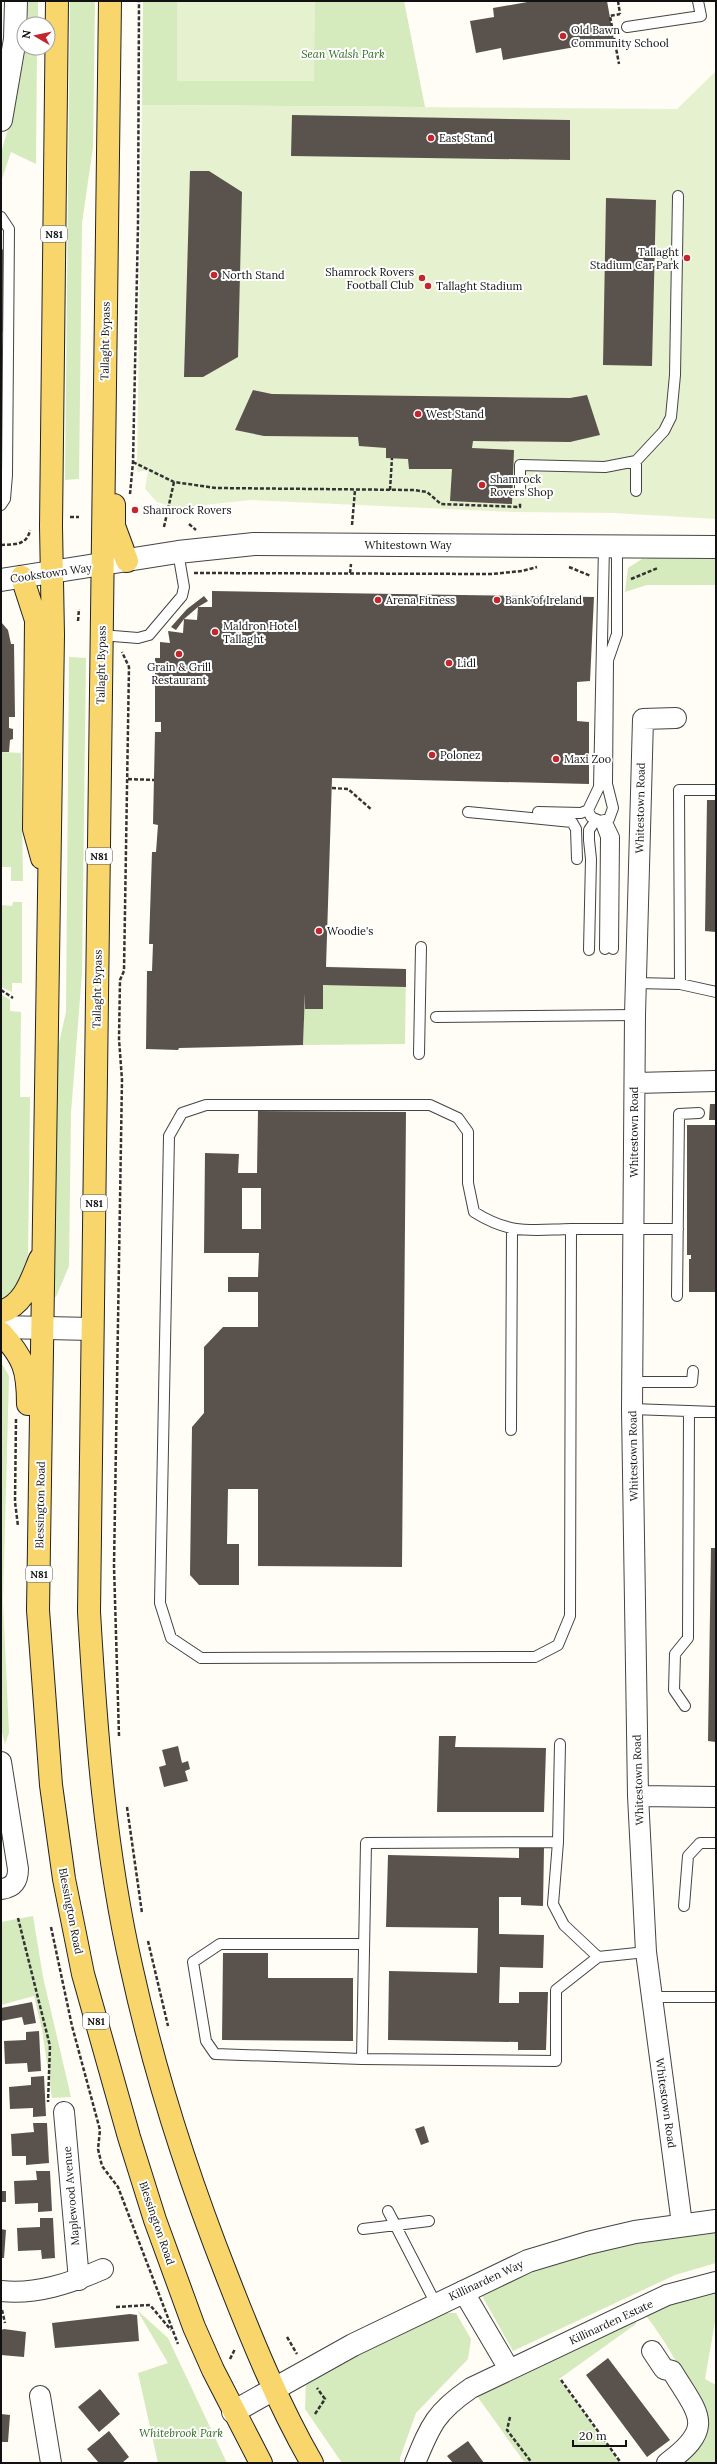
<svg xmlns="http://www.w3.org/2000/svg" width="717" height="2464" font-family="Lora,serif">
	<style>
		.green { fill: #d5ebbd }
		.pitch { fill: #e6f2cf }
		.building { fill: #5a524d; fill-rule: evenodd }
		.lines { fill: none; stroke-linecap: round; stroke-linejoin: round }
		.service-casing { stroke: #444; stroke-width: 12 }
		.minor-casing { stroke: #444; stroke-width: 22 }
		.tertiary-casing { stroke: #444; stroke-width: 24 }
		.primary-casing { stroke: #222; stroke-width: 24 }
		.path { stroke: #333; stroke-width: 2.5; stroke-dasharray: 4 2; stroke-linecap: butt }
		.service { stroke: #fff; stroke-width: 10 }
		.minor { stroke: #fff; stroke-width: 20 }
		.tertiary { stroke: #fff; stroke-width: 22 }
		.primary { stroke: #f9d66b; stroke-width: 22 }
		.poi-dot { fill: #c4262e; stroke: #fff; stroke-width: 1.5 }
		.labels { text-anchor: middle; stroke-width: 4; stroke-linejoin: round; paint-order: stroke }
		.shield { fill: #fff; stroke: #585858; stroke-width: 1 }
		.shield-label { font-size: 10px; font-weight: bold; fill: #111 }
		.poi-label { font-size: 11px; fill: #111; stroke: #fff; text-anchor: start }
		.park-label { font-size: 11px; font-style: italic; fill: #2f6b1f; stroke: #fff }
		.street-label { font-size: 11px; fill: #111; stroke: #fff }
	</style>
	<rect width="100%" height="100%" fill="#fffdf5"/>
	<path class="green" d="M28 1H38V24H28Z
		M70 1H95L93 147 82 223 79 479 65 480Z
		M143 1H404L425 107 142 105Z
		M26 48H37L36 164 11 152 1 182V153L14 108Z
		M654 558 716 559V585H647L625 592 628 568 642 559Z
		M69 657 86 658 82 973 71 1113 69 1266 56 1297 53 1296 57 1052 66 1012Z
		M1 752 21 753 23 881H11V867H1Z
		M13 902H22V983H12V992L1 987V905L12 906Z
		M306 966 406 969 405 1044 303 1045Z
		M1 994 10 1000V1011L21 1012 20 1097H30L28 1259 26 1280 1 1306Z
		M1 1362 9 1376 3 1602 9 1733 5 1744 1 1729Z
		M33 1916 43 1977 71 2097 52 2098 42 2029 34 1996 1 2005V1922Z
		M716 2229V2263L675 2275 513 2351 481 2294C499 2286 516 2276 534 2270 585 2250 661 2235 716 2229Z
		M716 2290V2316L705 2379 716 2385V2463H684C717 2420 674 2352 644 2313Z
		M137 2310 168 2338 227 2463H158L138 2373 168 2363Z
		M439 2313H456L471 2339 468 2359 416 2413 400 2458V2463H342L305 2409 306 2380Z
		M634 2316 636 2324 559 2379 620 2463H525L477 2396Z"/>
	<path class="pitch" d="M177 1H315L314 81H177Z
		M716 71V519L614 513 514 512 251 500 176 508 157 502 145 489 148 470 137 472 142 105 677 109Z"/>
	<path class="building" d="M533 1H607L614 40 503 60 501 48 476 53 470 21 494 17 493 8Z
		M292 115 570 120V160L291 156Z
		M190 171H209L242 192 238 357 203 377H184Z
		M606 198 656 200 652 366 603 365Z
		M4 247 3 332 1 333V252Z
		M253 390 272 394 570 398 587 395 600 435 570 442 473 441 472 448 514 450 512 504 450 501 452 469H409L408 459 386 458V448L359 446 358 437 264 436 235 430Z
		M212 591 594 597 590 681 577 682V721L589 722V784L332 778 326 967 406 969V987L323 985V1009H305V993L303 1045 179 1048 178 1050 146 1049 147 971H152L153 944H149L152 852H156L158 825 153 824 155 732H161V722H155V658H160V642L170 643 168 631 183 633 184 619 176 630 171 627 187 609 204 596 208 601 198 607H212ZM198 607 197 620 184 619Z
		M1 622 8 630 11 644H14L15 717H9V728L13 729V739L10 740 9 752H1Z
		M707 800H716V932L705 931Z
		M710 1104H716V1120H709Z
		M258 1111 406 1112 402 1567 258 1566V1489H228L227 1544H239V1585H199L190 1575 192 1427 204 1413V1347L223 1327H258V1292H228V1277H258L259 1253H204L205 1153 239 1154 238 1173H257ZM242 1188H261V1229H242Z
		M687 1125H716V1292H689V1259H691V1255H687Z
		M711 1548H716V1742L708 1741Z
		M439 1736H456L455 1747 546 1748 544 1812H437Z
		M178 1746 182 1763 188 1761 190 1769 185 1771 188 1781 164 1787 159 1767 166 1765 162 1750Z
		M519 1847 544 1848 543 1906 521 1905V1897H499V1934L544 1935 543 1968 500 1967 499 2003H519V1992H548L546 2050H518V2042L388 2040 389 1971 477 1973 478 1928 386 1927 388 1855 519 1858Z
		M223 1953H268V1978H353V2041L222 2040Z
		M32 2002 36 2023 24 2025 22 2017 1 2021V2008Z
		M39 2031 41 2071 28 2072 27 2063 5 2064 4 2041 26 2040V2032Z
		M44 2076 46 2116 33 2117V2108L10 2109 9 2087 31 2085V2077Z
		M33 2123H47L49 2163 26 2165V2156H12L11 2134 34 2132Z
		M424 2126 429 2142 421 2145 415 2129Z
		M36 2171H50L52 2211 38 2212V2203L15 2204 14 2181 37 2180Z
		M1 2191H6V2202H1Z
		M40 2218H53L55 2258 42 2259 41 2250 18 2251 17 2228 40 2227Z
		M1 2229 6 2230 4 2258H1Z
		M130 2314 137 2315 139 2341 55 2348 52 2323Z
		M4 2329 26 2332 24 2357 1 2355V2330Z
		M608 2358 670 2440 647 2457 586 2375Z
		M100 2389 120 2414 99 2432 78 2407Z
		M1 2414 10 2415 8 2442H1Z
		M109 2431 129 2457 122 2463H99L87 2449Z
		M468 2441 484 2463H453L447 2456Z"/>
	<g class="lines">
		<defs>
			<path id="service" d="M627 27 701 16 698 1
				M1 217 9 229 7 475 5 499 1 505
				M520 489V465L605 467 636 461 664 431 671 417 675 375 678 196
				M636 491V461
				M604 546 599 787 588 810 591 817 600 821 609 819 613 808 607 784 608 660 617 634V546
				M101 635 138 638 149 635 182 596 184 587 178 552
				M468 812 572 822 576 829 577 859
				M538 812 581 813 588 810
				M606 820 614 837 613 949
				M600 821 606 837 605 949
				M589 950 591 859 589 840V830L596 820
				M636 983 680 984 716 992
				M680 984 679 790H716
				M436 1017 635 1015
				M419 1054 421 947
				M206 1105H430L458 1118 468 1132V1183L474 1212C511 1235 529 1230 571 1229L570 1616 558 1645 535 1657 201 1658 171 1638 160 1603 169 1136 182 1113Z
				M571 1229H678
				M677 1296 679 1114 699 1113
				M633 1382H692L693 1371
				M632 1409 716 1412
				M511 1430 512 1230
				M685 1706 674 1690 675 1654 688 1638 689 1411
				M560 1744 558 1842 553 1904 564 1925 598 1957
				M684 1906 688 1856 700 1843H716
				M364 1944H220L193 1962 206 2041 215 2054 362 2059 556 2061V1990L598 1957 646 1952
				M652 1997H716
				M362 2059 366 1843 558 1842
				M388 2211 436 2304
				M363 2229 429 2221"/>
			<path id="minor" d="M676 718 643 719 635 1015 632 1409 638 1796 646 1952 682 2224
				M635 1083 716 1081
				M1 1762 18 1869C18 1880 14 1887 2 1889
				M638 1796 716 1797
				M64 2112 79 2280
				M1 2291C36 2295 71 2283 103 2269
				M463 2291 509 2369
				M652 2351 664 2369 672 2371C699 2415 716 2427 667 2463
				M40 2396 51 2463
				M415 2463C431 2424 436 2412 471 2388L667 2295 716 2282"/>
			<path id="tertiary" d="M1 120 15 39 16 1
				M1 580 178 552 254 544 716 547
				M1 1327 92 1329
				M233 2412 353 2345 528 2261 588 2243 635 2232 716 2221"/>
			<path id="primary" d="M57 1 51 526 53 635 38 1610 51 1785 64 1879 83 1974 129 2137 155 2220 194 2327 213 2370 261 2463
				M110 1 89 1612C96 1732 105 1852 132 1970 155 2075 188 2177 227 2276 252 2340 278 2404 312 2463
				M114 505V526L127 561
				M22 577 36 620 34 829 42 858
				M1 1312C25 1304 31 1280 40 1259
				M1 1333C24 1358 28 1370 28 1404"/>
		</defs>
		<use href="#service" class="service-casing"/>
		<use href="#minor" class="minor-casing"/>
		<use href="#tertiary" class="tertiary-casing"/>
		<use href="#primary" class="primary-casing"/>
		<path class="path" d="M618 1 620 14
			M612 27 610 16 620 14
			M613 32 619 64
			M133 462 174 482 216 488 414 490 427 492 441 504 520 507V502
			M390 490 392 458
			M130 494 133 462 138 225 139 1
			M70 517H79
			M189 524 196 530
			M352 525 355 490
			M164 527 174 482
			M1 545C14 544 27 546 30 530
			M569 567 591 576
			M194 573 492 574 522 571 537 567
			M350 573 351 564
			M631 579 658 568
			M78 621 79 609
			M128 779 154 780
			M332 788 348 789 372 810
			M1 990 13 998
			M16 1419 15 1502 18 1526
			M119 1736 114 1566 122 1080 119 1039 120 980 124 971 129 667 122 652
			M127 1807 142 1913
			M18 1918 50 2046 48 2102
			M51 1927 72 2026 100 2130 98 2149 102 2166 118 2187 178 2344
			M148 1941 168 2026
			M116 2307 150 2305 171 2330
			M2 2310 5 2323
			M287 2337 297 2354
			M230 2359 235 2349
			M561 2380 621 2463
			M315 2414 325 2399 317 2388
			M510 2417 507 2430 532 2463"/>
		<use href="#service" class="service"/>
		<use href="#minor" class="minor"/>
		<use href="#tertiary" class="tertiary"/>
		<use href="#primary" class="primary"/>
	</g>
	<g class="poi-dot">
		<circle cx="563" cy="36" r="4"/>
		<circle cx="431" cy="138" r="4"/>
		<circle cx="687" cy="258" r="4"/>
		<circle cx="214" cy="275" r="4"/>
		<circle cx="422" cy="278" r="4"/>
		<circle cx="428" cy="286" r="4"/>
		<circle cx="418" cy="414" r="4"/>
		<circle cx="482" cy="485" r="4"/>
		<circle cx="135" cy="510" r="4"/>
		<circle cx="378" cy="600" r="4"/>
		<circle cx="497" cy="600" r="4"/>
		<circle cx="215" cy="632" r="4"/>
		<circle cx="179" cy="654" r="4"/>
		<circle cx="449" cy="663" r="4"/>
		<circle cx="432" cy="755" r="4"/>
		<circle cx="556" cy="759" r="4"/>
		<circle cx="319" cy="931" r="4"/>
	</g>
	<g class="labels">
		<g class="shield">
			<rect x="41" y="226" width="26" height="16" rx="3"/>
			<rect x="86" y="848" width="26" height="16" rx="3"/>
			<rect x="81" y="1195" width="26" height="16" rx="3"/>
			<rect x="26" y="1566" width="26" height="16" rx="3"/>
			<rect x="83" y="2013" width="26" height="16" rx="3"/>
		</g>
		<g class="shield-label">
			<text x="54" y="238">N81</text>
			<text x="99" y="860">N81</text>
			<text x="94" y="1207">N81</text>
			<text x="39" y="1578">N81</text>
			<text x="96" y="2025">N81</text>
		</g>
		<g class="poi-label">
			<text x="571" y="34">Old Bawn<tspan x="571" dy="13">Community School</tspan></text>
			<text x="439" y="142">East Stand</text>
			<text x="679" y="256" text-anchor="end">Tallaght<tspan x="679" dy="13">Stadium Car Park</tspan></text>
			<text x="414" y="276" text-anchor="end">Shamrock Rovers<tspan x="414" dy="13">Football Club</tspan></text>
			<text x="222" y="279">North Stand</text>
			<text x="436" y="290">Tallaght Stadium</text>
			<text x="426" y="418">West Stand</text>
			<text x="490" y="483">Shamrock<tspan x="490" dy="13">Rovers Shop</tspan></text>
			<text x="143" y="514">Shamrock Rovers</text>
			<text x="386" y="604">Arena Fitness</text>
			<text x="505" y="604">Bank of Ireland</text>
			<text x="223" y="630">Maldron Hotel<tspan x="223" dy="13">Tallaght</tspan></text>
			<text x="457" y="667">Lidl</text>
			<text x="179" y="671" text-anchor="middle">Grain &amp; Grill<tspan x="179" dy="13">Restaurant</tspan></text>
			<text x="440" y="759">Polonez</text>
			<text x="564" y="763">Maxi Zoo</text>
			<text x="327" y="935">Woodie's</text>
		</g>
		<g class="park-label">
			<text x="343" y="58">Sean Walsh Park</text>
			<text x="181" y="2437">Whitebrook Park</text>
		</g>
		<g class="street-label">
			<text transform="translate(105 341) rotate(-89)" y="4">Tallaght Bypass</text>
			<text x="408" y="549">Whitestown Way</text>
			<text transform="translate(51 573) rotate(-8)" y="4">Cookstown Way</text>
			<text transform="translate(101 665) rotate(-89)" y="4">Tallaght Bypass</text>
			<text transform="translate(640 808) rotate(-89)" y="4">Whitestown Road</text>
			<text transform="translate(97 989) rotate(-89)" y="4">Tallaght Bypass</text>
			<text transform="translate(634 1132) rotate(-90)" y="4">Whitestown Road</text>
			<text transform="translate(633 1456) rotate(-91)" y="4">Whitestown Road</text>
			<text transform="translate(40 1505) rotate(-89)" y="4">Blessington Road</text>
			<text transform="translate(638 1780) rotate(-92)" y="4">Whitestown Road</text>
			<text transform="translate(71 1911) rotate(79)" y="4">Blessington Road</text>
			<text transform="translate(666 2103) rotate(82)" y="4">Whitestown Road</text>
			<text transform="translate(71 2196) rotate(-95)" y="4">Maplewood Avenue</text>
			<text transform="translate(157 2223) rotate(71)" y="4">Blessington Road</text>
			<text transform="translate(486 2280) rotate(-25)" y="4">Killinarden Way</text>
			<text transform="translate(611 2322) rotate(-25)" y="4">Killinarden Estate</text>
		</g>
	</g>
	<rect width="717" height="2464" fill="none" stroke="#111111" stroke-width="4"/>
	<g transform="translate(36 36) rotate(279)"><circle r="19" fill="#ffffff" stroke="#a0a0a0"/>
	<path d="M0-3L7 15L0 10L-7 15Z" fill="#c4262e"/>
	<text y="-6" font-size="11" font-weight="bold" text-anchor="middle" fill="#111111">N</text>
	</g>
	<path d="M573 2440v6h53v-6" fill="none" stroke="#111111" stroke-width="2"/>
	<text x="579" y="2440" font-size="12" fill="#111111" stroke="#ffffff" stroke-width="3" paint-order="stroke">20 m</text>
</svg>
